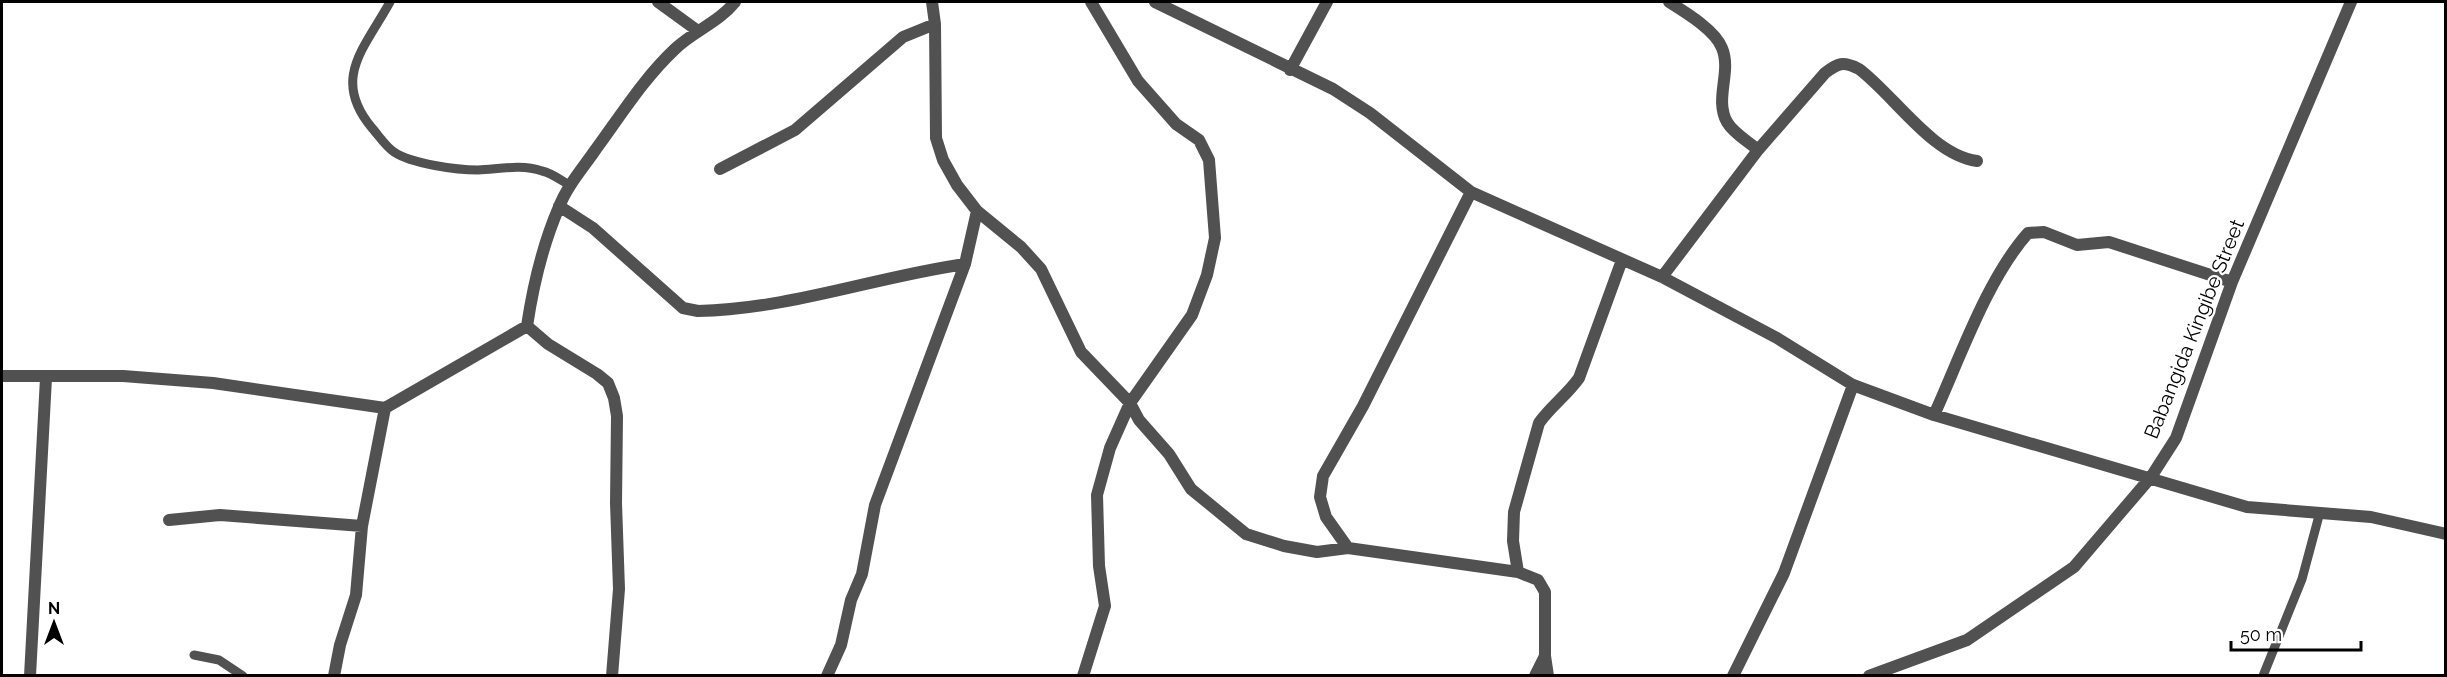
<svg xmlns="http://www.w3.org/2000/svg" width="2447" height="677" font-family="Raleway,sans-serif">
	<style>
		.lines { fill: none; stroke-linecap: round; stroke-linejoin: round }
		.service { stroke: #515151; stroke-width: 9 }
		.minor { stroke: #515151; stroke-width: 12 }
		.tertiary { stroke: #515151; stroke-width: 12 }
		.labels { text-anchor: middle; stroke-width: 4.5; stroke-linejoin: round; paint-order: stroke }
		.street-label { font-size: 20px; fill: #000; stroke: #fff }
	</style>
	<rect width="100%" height="100%" fill="#fff"/>
	<g class="lines">
		<path class="service" d="M390 2C364 49 331 79 372 128 379 136 386 147 394 152 412 164 457 170 478 170 500 169 521 164 542 171 552 173 562 181 571 186
			M194 655 219 660 243 676
			M2263 676 2302 579 2320 512"/>
		<path class="minor" d="M658 2 698 31
			M932 2 935 24 936 138 943 160 957 185 977 211 1021 247 1041 269 1081 352 1130 403 1139 420 1169 454 1191 489 1246 534 1284 546 1317 552 1348 548 1518 572 1538 580 1545 592V656
			M1155 2 1333 89 1370 113 1471 192 1662 277 1777 338 1853 385 1934 415 2247 507 2371 517 2446 534
			M1669 2C1685 12 1715 30 1722 48 1732 72 1714 99 1727 122 1733 133 1749 142 1758 150
			M1290 70 1327 2
			M720 169 795 130 903 37 935 24
			M559 206 593 228 683 308 698 311C790 309 875 277 965 264
			M1662 277 1758 150 1825 73C1838 63 1843 61 1859 69 1894 95 1932 155 1977 161
			M527 326C533 286 543 244 559 207 567 186 583 168 596 149 621 115 644 78 675 49 694 31 719 22 735 2
			M527 326 548 344 597 374 608 383 614 398 617 416 616 503 619 589 612 676
			M2 376H123L213 383 385 408 527 326
			M1934 415C1960 358 1987 279 2028 233L2044 232 2077 245 2109 242 2232 282
			M169 520 220 515 362 526
			M1348 548 1326 517 1320 497 1323 476 1363 406 1471 192
			M1518 572 1513 541 1514 512 1539 423C1551 406 1567 395 1579 378L1622 260
			M30 676 46 378
			M334 676 340 645 356 595 362 526 385 408
			M827 676 841 645 851 600 862 574 875 505 965 264 977 211
			M1083 676 1105 606 1099 566 1097 495 1110 448 1130 403 1192 315 1207 275 1215 238 1209 160 1199 140 1176 124 1138 81 1091 2
			M1733 676 1784 573 1853 385
			M1869 676 1967 640 2074 567 2151 477 2176 438 2232 282 2351 2"/>
		<path class="tertiary" d="M1545 656 1548 676
			M1535 676 1545 656"/>
	</g>
	<g class="labels">
		<g class="street-label">
			<text transform="translate(2194 329) rotate(-68)" y="7">Babangida Kingibe Street</text>
		</g>
	</g>
	<rect width="2447" height="677" fill="none" stroke="#000000" stroke-width="6"/>
	<g transform="translate(54 623)" stroke="#ffffff" stroke-width="4.5" paint-order="stroke">
	<path d="M0-4.5L10 22L0 15L-10 22Z" fill="#000000"/>
	<text y="-9" font-size="16" font-weight="bold" text-anchor="middle" fill="#000000">N</text>
	</g>
	<path d="M2231 641v9h130v-9" fill="none" stroke="#000000" stroke-width="3"/>
	<text x="2240" y="641" font-size="18" fill="#000000" stroke="#ffffff" stroke-width="4.5" paint-order="stroke">50 m</text>
</svg>
